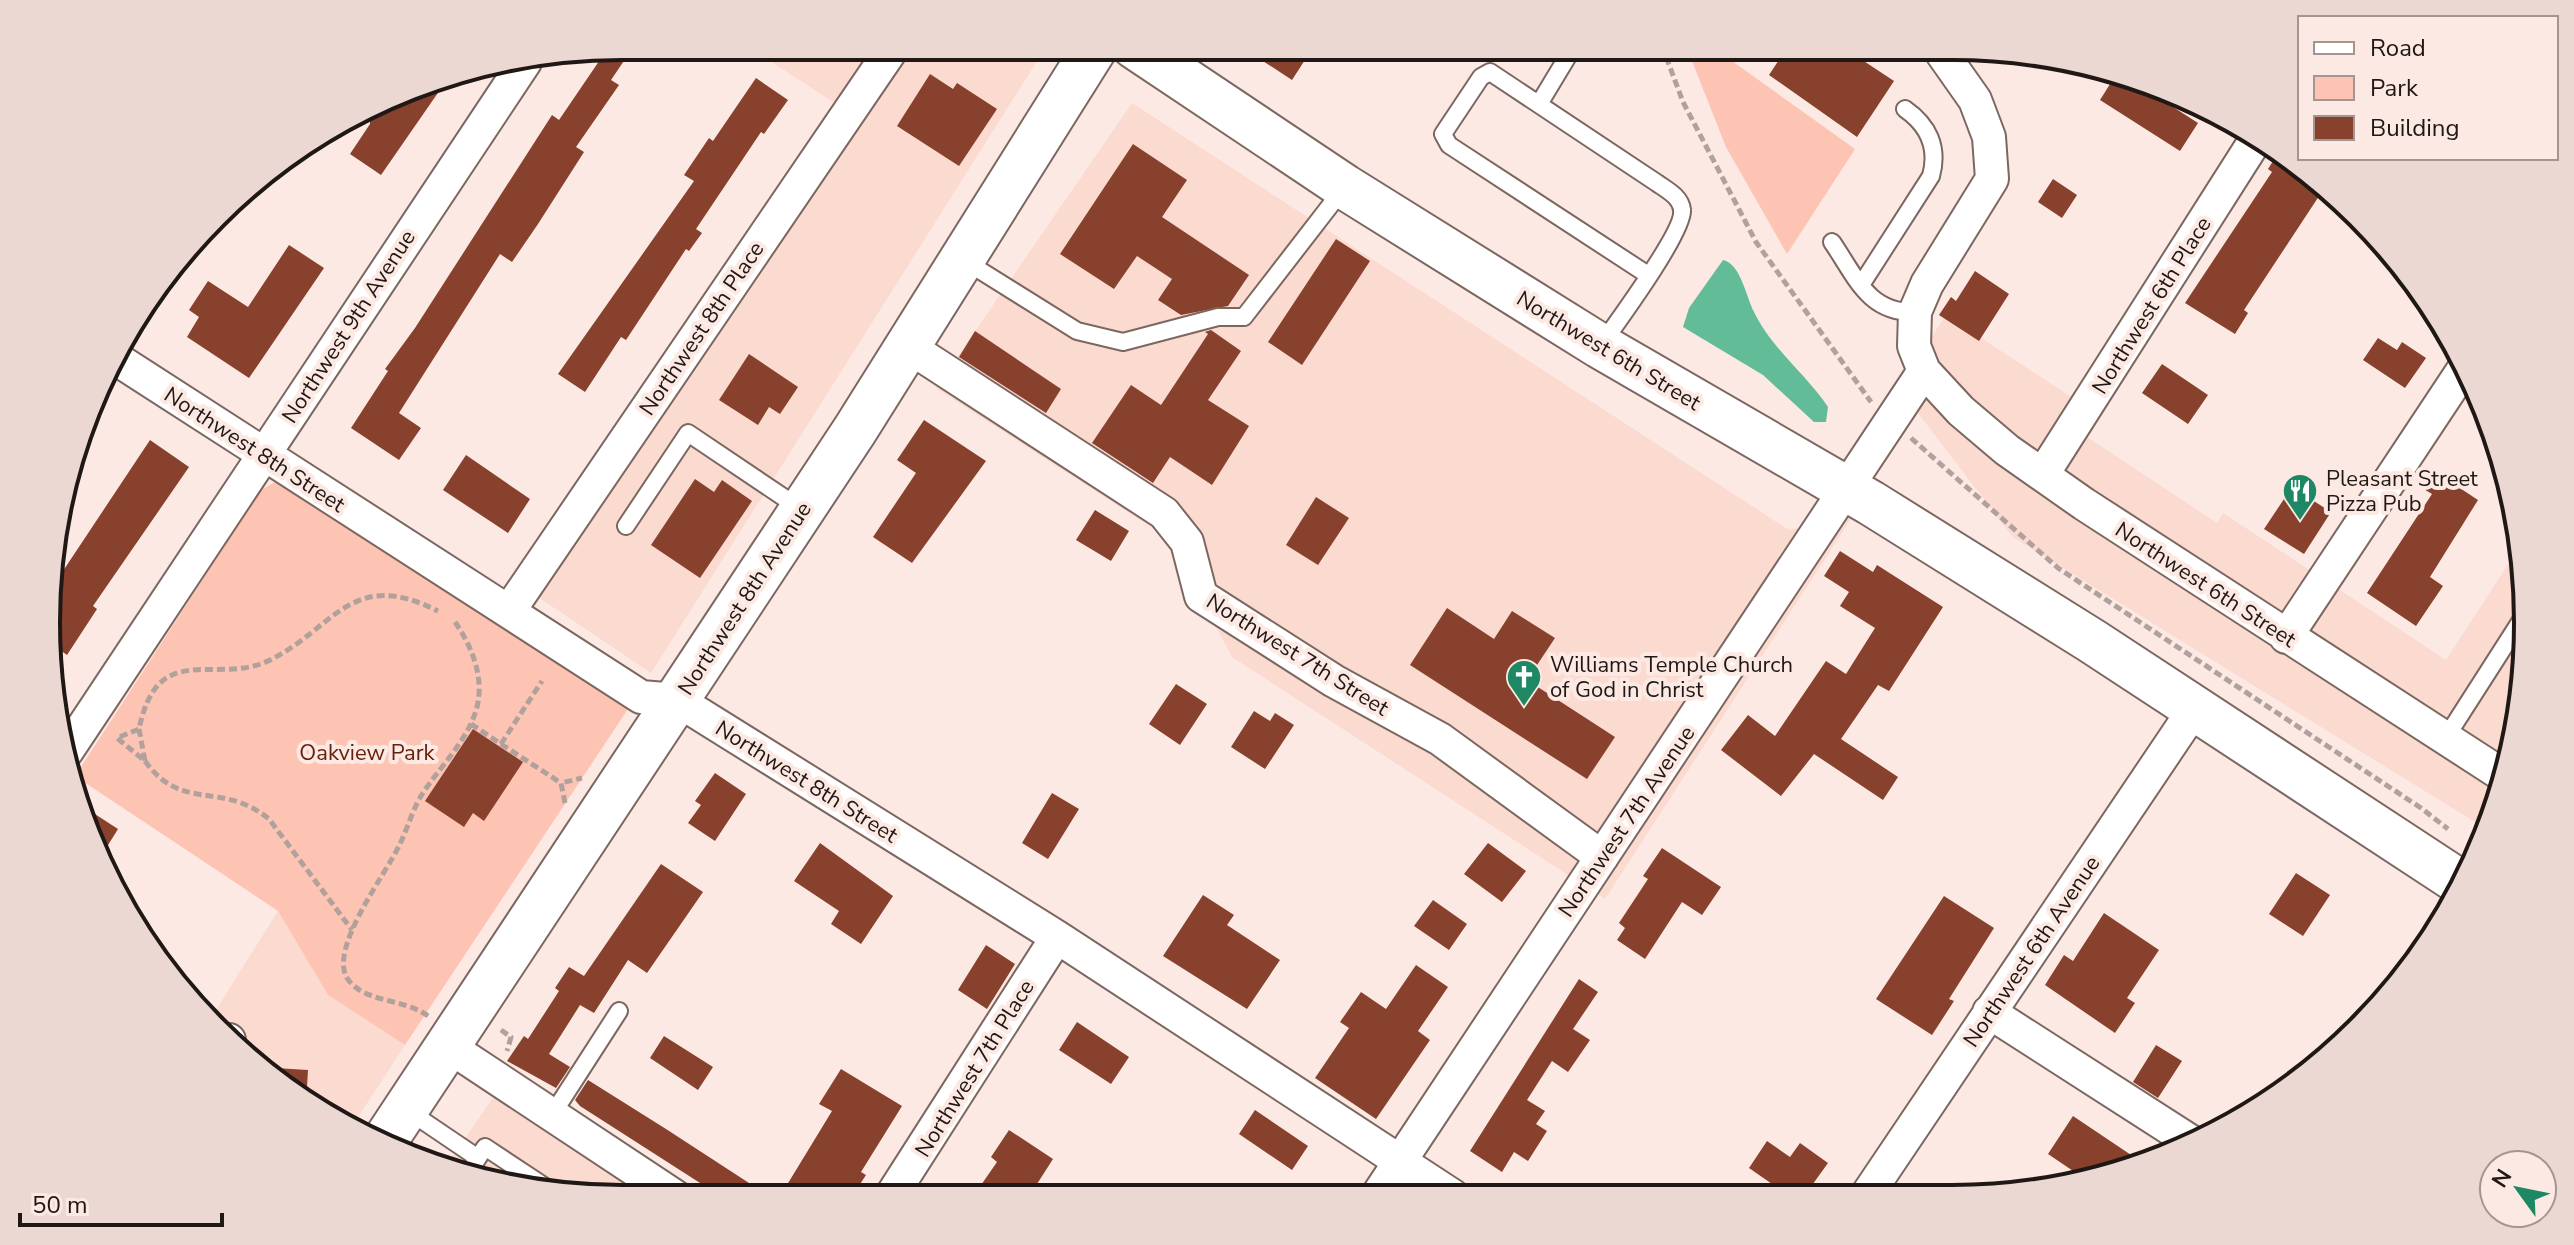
<svg xmlns="http://www.w3.org/2000/svg" width="2574" height="1245" font-family="'Nunito Sans',sans-serif">
	<style>
		.built { fill: #fbdad0 }
		.green { fill: #fdc3b3 }
		.water { fill: #63bc98 }
		.building { fill: #87412d }
		.lines { fill: none; stroke-linecap: round; stroke-linejoin: round }
		.lane-casing { stroke: #7c6760; stroke-width: 20 }
		.street-casing { stroke: #7c6760; stroke-width: 36 }
		.secondary-casing { stroke: #7c6760; stroke-width: 48 }
		.path { stroke: #b1a19c; stroke-width: 5; stroke-dasharray: 8 4; stroke-linecap: butt }
		.lane { stroke: #fff; stroke-width: 16 }
		.street { stroke: #fff; stroke-width: 32 }
		.secondary { stroke: #fff; stroke-width: 44 }
		.labels { text-anchor: middle; stroke-width: 8; stroke-linejoin: round; paint-order: stroke }
		.street-label { font-size: 22px; fill: #201815; stroke: #fde9e3 }
		.poi-label { font-size: 22px; fill: #201815; stroke: #fde9e3; text-anchor: start }
		.park-label { font-size: 22px; fill: #67210b; stroke: #fde9e3 }
		.rim { fill: none; stroke: #201815; stroke-width: 4 }
	</style>
	<rect width="100%" height="100%" fill="#fde9e3"/>
	<path class="built" d="M747 46H1021L1039 58 651 673 538 597 856 117Z
		M1132 103 1789 530 1852 517 1605 899 1232 657 1168 538 936 388Z
		M1946 315 2079 402 2078 431 2217 523 2223 513 2446 660 2520 546 2528 623 2517 735 2488 830 2013 537 1898 387Z
		M278 911 328 995 405 1045 351 1128 303 1102 209 1021Z
		M498 1090 662 1199H622L510 1188 445 1168Z"/>
	<path class="green" d="M1686 46H1711L1855 149 1787 254 1726 147Z
		M275 482 287 485 621 701 628 709 405 1045 328 995 278 911 75 776 261 490Z"/>
	<path class="water" d="M1723 260C1741 264 1746 297 1754 312 1772 349 1806 374 1828 407L1826 422H1814L1763 375 1683 327 1689 308Z"/>
	<path class="building" d="M634 46 611 80 619 85 576 147 584 152 538 224 512 262 500 254 399 413 421 428 399 460 351 428 388 371 385 369 415 328 552 115 559 120 608 48Z
		M1240 46H1314L1292 80Z
		M1788 46H1841L1894 81 1857 137 1769 75Z
		M2117 73 2181 95 2173 107 2198 123 2180 151 2100 100Z
		M451 74 381 175 350 154 370 124V113L437 77Z
		M930 74 953 89 957 83 997 109 959 166 897 126Z
		M756 78 788 100 764 134 761 132 696 229 702 233 689 251 686 249 626 340 621 337 585 392 558 374 694 181 684 175 709 138 713 141Z
		M1133 144 1187 180 1162 217 1249 275 1228 306 1181 315 1158 300 1172 279 1137 256 1114 289 1060 254Z
		M2280 150 2325 187 2244 310 2248 313 2235 334 2185 303 2272 172 2268 169Z
		M2053 179 2077 195 2062 218 2038 202Z
		M1336 239 1370 261 1302 365 1268 342Z
		M289 245 324 268 249 378 187 337 199 317 189 310 208 281 248 307Z
		M1975 271 2009 294 1979 341 1939 315 1951 297 1956 301Z
		M1211 330 1241 351 1208 400 1249 426 1212 485 1170 457 1153 483 1092 443 1131 385 1161 405 1208 334 1205 332Z
		M975 331 1061 389 1046 413 959 357Z
		M2378 338 2397 350 2402 342 2426 358 2405 388 2363 360Z
		M749 354 798 387 780 414 769 407 758 425 719 400Z
		M2162 364 2208 395 2188 424 2142 393Z
		M924 420 986 461 912 563 873 537 916 473 897 460Z
		M150 440 189 467 93 606 97 609 67 655 53 645 55 583Z
		M466 455 530 499 508 533 443 490Z
		M2434 471 2478 500 2430 577 2443 586 2416 626 2367 593 2432 494 2422 488Z
		M695 479 714 492 722 480 752 501 700 578 651 545Z
		M2292 487 2331 512 2304 554 2264 529Z
		M1316 497 1349 518 1318 565 1286 545Z
		M1095 510 1129 531 1111 561 1076 540Z
		M1840 551 1873 572 1877 565 1943 607 1889 691 1878 685 1841 739 1898 777 1883 800 1814 754 1781 796 1721 750 1748 715 1775 736 1826 661 1846 674 1875 628 1840 606 1849 592 1824 576Z
		M1447 608 1494 639 1512 611 1555 638 1527 680 1615 737 1587 779 1410 665Z
		M1176 684 1207 704 1180 745 1149 724Z
		M1254 711 1270 721 1275 713 1294 725 1265 769 1231 747Z
		M473 729 523 762 484 821 473 813 464 827 425 801Z
		M715 773 746 794 715 841 688 823 701 805 695 801Z
		M1052 793 1079 809 1048 859 1022 843Z
		M84 807 118 829 100 858 93 837Z
		M820 843 893 896 861 944 831 924 839 911 794 881Z
		M1488 843 1526 871 1502 902 1464 874Z
		M1662 848 1721 887 1702 915 1682 902 1645 959 1617 940 1625 928 1619 923 1648 879 1643 876Z
		M661 864 703 892 647 973 628 960 594 1013 580 1005 549 1054 570 1067 556 1088 507 1061 524 1036 528 1039 559 991 555 988 569 967 584 976Z
		M2296 873 2330 895 2303 936 2269 914Z
		M1203 895 1234 915 1227 925 1280 960 1247 1009 1163 956Z
		M1944 896 1994 928 1949 999 1954 1001 1932 1035 1876 999Z
		M1433 900 1467 924 1449 950 1414 926Z
		M2104 913 2159 950 2127 998 2135 1003 2115 1033 2045 985 2064 955 2073 961Z
		M986 945 1015 964 987 1009 958 990Z
		M1416 965 1448 987 1418 1031 1430 1040 1376 1119 1315 1078 1349 1028 1340 1022 1361 992 1386 1009Z
		M1579 979 1598 992 1573 1029 1590 1040 1568 1072 1552 1061 1527 1100 1545 1111 1536 1124 1547 1131 1528 1161 1514 1152 1502 1172 1470 1151Z
		M1077 1022 1129 1057 1111 1084 1059 1050Z
		M664 1036 713 1067 698 1090 650 1058Z
		M2156 1045 2182 1061 2158 1098 2133 1082Z
		M259 1067 308 1070 306 1104 303 1102Z
		M841 1069 902 1106 861 1172 866 1175 851 1198H779L832 1111 819 1104Z
		M588 1080 666 1129 772 1198 725 1199 580 1106 575 1100Z
		M1255 1110 1308 1146 1292 1170 1239 1134Z
		M2073 1116 2143 1163 2085 1179 2048 1154Z
		M1009 1130 1053 1159 1028 1198H994L979 1188 997 1162 991 1157Z
		M1767 1141 1790 1157 1800 1143 1828 1163 1805 1195H1788L1749 1168Z"/>
	<g class="lines">
		<defs>
			<path id="lane" d="M1539 104 1574 46
				M1832 242C1856 277 1868 313 1915 312
				M965 261 1077 331 1123 342 1218 317H1244L1343 189
				M1861 285 1931 176C1939 147 1928 125 1905 109
				M1601 345C1616 324 1685 230 1682 210 1681 197 1667 190 1657 183L1490 72 1481 77 1443 134 1449 145 1648 275
				M626 526 688 433 801 509
				M2445 739 2527 611
				M407 1110 478 1158
				M552 1115 619 1011
				M467 1175 485 1147 553 1192"/>
			<path id="street" d="M1937 46 1975 100 1989 137 1992 179 1927 284 1915 312 1914 346 1924 371 1961 411 2007 450 2084 504 2504 776
				M909 347 1164 513 1187 542 1201 596 1334 681 1440 739 1602 857
				M115 358 641 697 677 700 1057 937 1453 1196
				M2043 474 2258 136
				M509 611 894 46
				M2286 637 2465 367
				M67 751 525 62
				M1989 1012 2193 1143
				M228 1041 229 1040
				M448 1046 679 1199
				M1867 1195 2195 708
				M1377 1196 1924 371
				M890 1198 1057 937"/>
			<path id="secondary" d="M1134 46 1345 187 1600 346 1871 503 2092 641 2461 883
				M382 1145 855 430 1096 46"/>
		</defs>
		<use href="#lane" class="lane-casing"/>
		<use href="#street" class="street-casing"/>
		<use href="#secondary" class="secondary-casing"/>
		<path class="path" d="M1662 46 1683 102 1756 242 1871 402
			M1911 438 2058 568 2421 808 2448 829
			M471 724 501 744 542 681
			M139 729 145 761 117 738 139 729C158 637 216 687 270 660 335 628 351 567 438 611
			M501 744 561 783
			M145 761C182 813 221 780 269 819L352 930
			M565 803 561 783 582 778
			M428 1016C404 998 363 1003 347 978 329 948 385 875 399 846 407 830 412 811 421 796 439 767 472 737 478 702 483 674 471 645 455 622
			M501 1030 511 1037 507 1051"/>
		<use href="#lane" class="lane"/>
		<use href="#street" class="street"/>
		<use href="#secondary" class="secondary"/>
	</g>
	<defs>
		<symbol id="restaurant-pin" viewBox="-11 -11 22 30"><path d="M0 17L-7.5 6A9.5 9.5 0 1 1 7.5 6Z" fill="#1e8764" stroke="#fde9e3"/><path d="M-5-6h1v4h1v-4h1v4h1v-4h1v5L-1.5 .5V6h-2V.5L-5-1ZM5-6V6H3V1.5H1.5Q1.5-4 5-6Z" fill="#fff"/></symbol>
		<symbol id="church-pin" viewBox="-11 -11 22 30"><path d="M0 17L-7.5 6A9.5 9.5 0 1 1 7.5 6Z" fill="#1e8764" stroke="#fde9e3"/><path d="M-1.2-6h2.4v3.5h3.3v2.4h-3.3V6h-2.4V-.1h-3.3v-2.4h3.3Z" fill="#fff"/></symbol>
	</defs>
	<g fill-rule="evenodd">
		<use href="#restaurant-pin" x="2280" y="471" width="40" height="54"/>
		<use href="#church-pin" x="1504" y="657" width="40" height="54"/>
	</g>
	<g class="labels">
		<g class="street-label">
			<text transform="translate(2151 305) rotate(-58)" y="8">Northwest 6th Place</text>
			<text transform="translate(348 326) rotate(-57)" y="8">Northwest 9th Avenue</text>
			<text transform="translate(701 328) rotate(-56)" y="8">Northwest 8th Place</text>
			<text transform="translate(1609 350) rotate(31)" y="8">Northwest 6th Street</text>
			<text transform="translate(255 449) rotate(33)" y="8">Northwest 8th Street</text>
			<text transform="translate(2206 584) rotate(33)" y="8">Northwest 6th Street</text>
			<text transform="translate(744 598) rotate(-57)" y="8">Northwest 8th Avenue</text>
			<text transform="translate(1298 654) rotate(32)" y="8">Northwest 7th Street</text>
			<text transform="translate(807 781) rotate(32)" y="8">Northwest 8th Street</text>
			<text transform="translate(1626 821) rotate(-56)" y="8">Northwest 7th Avenue</text>
			<text transform="translate(2031 951) rotate(-56)" y="8">Northwest 6th Avenue</text>
			<text transform="translate(974 1068) rotate(-58)" y="8">Northwest 7th Place</text>
		</g>
		<g class="poi-label">
			<text x="2326" y="486">Pleasant Street<tspan x="2326" dy="25">Pizza Pub</tspan></text>
			<text x="1550" y="672">Williams Temple Church<tspan x="1550" dy="25">of God in Christ</tspan></text>
		</g>
		<g class="park-label">
			<text x="367" y="760">Oakview Park</text>
		</g>
	</g>
	<path d="M0 0H2574V1245H0ZM622 60H1952A562 562 0 0 1 2514 622V623A562 562 0 0 1 1952 1185H622A562 562 0 0 1 60 623V622A562 562 0 0 1 622 60Z" fill="#ebd8d3" fill-rule="evenodd"/>
	<path class="rim" d="M622 60H1952A562 562 0 0 1 2514 622V623A562 562 0 0 1 1952 1185H622A562 562 0 0 1 60 623V622A562 562 0 0 1 622 60Z"/>
	<rect x="2298" y="16" width="260" height="144" fill="#fde9e3" stroke="#a59591" stroke-width="2"/>
	<rect x="2314" y="42" width="40" height="12" fill="#ffffff" stroke="#a59591" stroke-width="2"/>
	<text x="2370" y="56" font-size="24" fill="#201815">Road</text>
	<rect x="2314" y="76" width="40" height="24" fill="#fdc3b3" stroke="#a59591" stroke-width="2"/>
	<text x="2370" y="96" font-size="24" fill="#201815">Park</text>
	<rect x="2314" y="116" width="40" height="24" fill="#87412d" stroke="#a59591" stroke-width="2"/>
	<text x="2370" y="136" font-size="24" fill="#201815">Building</text>
	<g transform="translate(2518 1189) rotate(303)"><circle r="38" fill="#fde9e3" stroke="#a59591" stroke-width="2"/>
	<path d="M0-6L14 30L0 20L-14 30Z" fill="#1e8764"/>
	<text y="-12" font-size="22" font-weight="bold" text-anchor="middle" fill="#201815">N</text>
	</g>
	<path d="M20 1213v12h202v-12" fill="none" stroke="#201815" stroke-width="4"/>
	<text x="32" y="1213" font-size="24" fill="#201815" stroke="#fde9e3" stroke-width="6" paint-order="stroke">50 m</text>
</svg>
